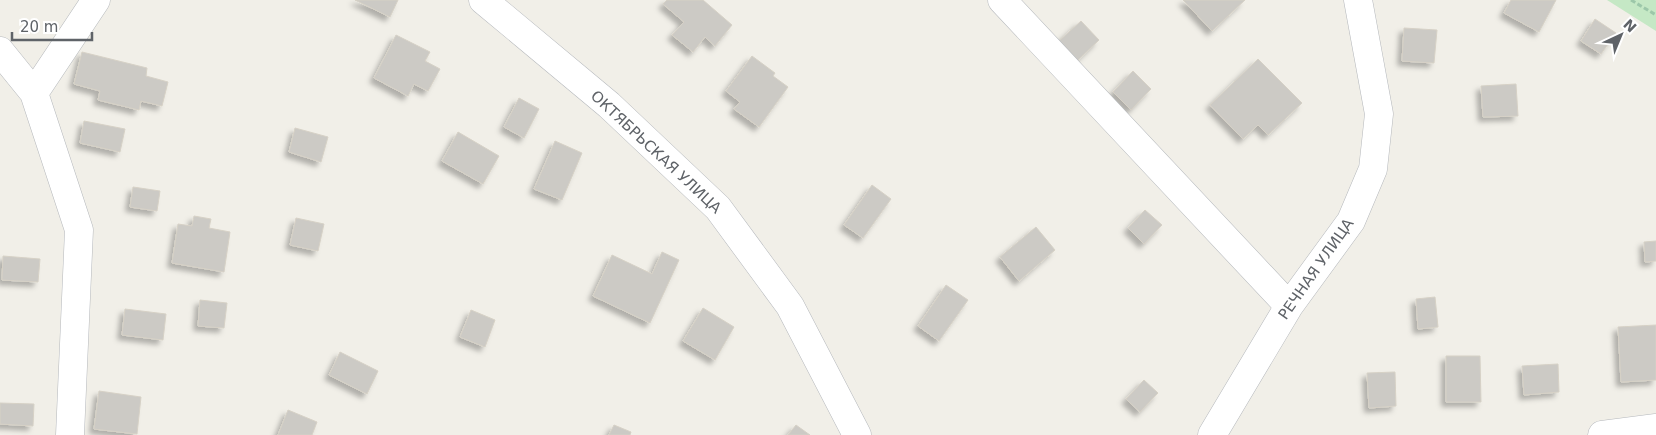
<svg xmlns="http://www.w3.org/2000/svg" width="1656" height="435" font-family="'DejaVu Sans',sans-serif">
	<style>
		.green { fill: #c5e8c5 }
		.building { fill: #cccac5; stroke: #d6d1c6; filter: url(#shadow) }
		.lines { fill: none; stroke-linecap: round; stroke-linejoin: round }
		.minor-casing { stroke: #b5b8bc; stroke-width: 29 }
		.path { stroke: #9cc7a9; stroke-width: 3; stroke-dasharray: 5 2.5; stroke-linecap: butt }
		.minor { stroke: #fff; stroke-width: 28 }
		.labels { text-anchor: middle; stroke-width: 4; stroke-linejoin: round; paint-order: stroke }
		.street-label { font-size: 15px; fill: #5f6368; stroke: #fff }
	</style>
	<defs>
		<filter id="shadow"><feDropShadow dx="-4.5" dy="4.5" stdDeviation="2.5" flood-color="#0004"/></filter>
	</defs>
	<rect width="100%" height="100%" fill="#f1efe8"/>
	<path class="green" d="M1607 0H1656V31Z"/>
	<path class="building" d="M355 0H398L390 17Z
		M667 0H703L732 25 715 46 705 37 693 52 672 35 684 22 663 4Z
		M1183 0H1245L1212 31Z
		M1511 0H1556L1539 32 1504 13Z
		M1595 19 1616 33 1601 54 1581 41Z
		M1081 21 1099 40 1077 61 1059 41Z
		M1404 28 1437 30 1434 63 1402 61Z
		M396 35 430 52 425 61 440 69 428 91 414 84 408 96 374 78Z
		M82 52 147 68 146 76 168 82 162 106 141 101 139 110 98 100 100 91 74 84Z
		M752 56 775 73 773 76 788 87 759 127 734 109 740 102 726 91Z
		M1258 59 1302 103 1268 135 1258 125 1243 139 1210 105Z
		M1133 71 1151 89 1131 110 1113 92Z
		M1516 84 1518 116 1483 117 1481 86Z
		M519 98 539 109 524 138 504 127Z
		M84 121 125 129 120 152 80 143Z
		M295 128 328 137 321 162 289 152Z
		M458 132 499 156 483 184 442 161Z
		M555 141 582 153 562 200 534 189Z
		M872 185 891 199 863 238 844 225Z
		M133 187 160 191 157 211 130 207Z
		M1145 210 1162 225 1144 244 1128 228Z
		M194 216 211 219 209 228 230 232 224 272 172 263 178 224 192 226Z
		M296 218 324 224 318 251 290 245Z
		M1036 227 1055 250 1019 281 1000 257Z
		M1656 241V261L1645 262 1644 242Z
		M662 252 679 260 650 323 593 296 612 255 652 274Z
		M3 256 40 259 38 282 2 280Z
		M946 285 968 300 939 341 918 326Z
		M1435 297 1438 327 1418 329 1416 299Z
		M200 300 227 303 224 328 198 326Z
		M703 308 734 327 715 360 683 341Z
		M125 309 166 314 163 340 122 335Z
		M471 310 495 320 485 347 460 337Z
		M1656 325V380L1621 382 1618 327Z
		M340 352 378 371 367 394 329 375Z
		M1446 356H1480L1481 402H1446Z
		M1558 364 1559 392 1524 395 1522 366Z
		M1395 372 1396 406 1369 408 1367 373Z
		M1144 380 1158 393 1140 412 1126 399Z
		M99 391 141 397 137 434 94 429Z
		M0 403 34 404 33 426 0 424Z
		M288 410 317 422 312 435H278Z
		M614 425 631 432 630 435H609Z
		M796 425 810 435H788Z"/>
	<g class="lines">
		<defs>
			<path id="minor" d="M483 0 609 105 718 208 790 306 857 435
				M1002 0 1289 306
				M0 51 34 93 79 230 70 435
				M34 93 96 0
				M1212 435 1289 306 1351 221 1373 169 1379 114 1358 0
				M1602 435 1656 428"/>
		</defs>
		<use href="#minor" class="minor-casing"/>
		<path class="path" d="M1631 0 1656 15"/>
		<use href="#minor" class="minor"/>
	</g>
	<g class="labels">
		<g class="street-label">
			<text transform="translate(656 152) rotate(43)" y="5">ОКТЯБРЬСКАЯ УЛИЦА</text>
			<text transform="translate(1316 269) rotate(-55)" y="5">РЕЧНАЯ УЛИЦА</text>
		</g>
	</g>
	<g transform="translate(1621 35) rotate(44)" stroke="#ffffff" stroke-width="4" paint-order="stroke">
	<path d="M0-4L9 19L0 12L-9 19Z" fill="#5f6368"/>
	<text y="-8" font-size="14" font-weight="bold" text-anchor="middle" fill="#5f6368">N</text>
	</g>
	<path d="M12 32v8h80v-8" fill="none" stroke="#5f6368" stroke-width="2.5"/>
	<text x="20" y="32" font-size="15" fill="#5f6368" stroke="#ffffff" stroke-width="4" paint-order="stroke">20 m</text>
</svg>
